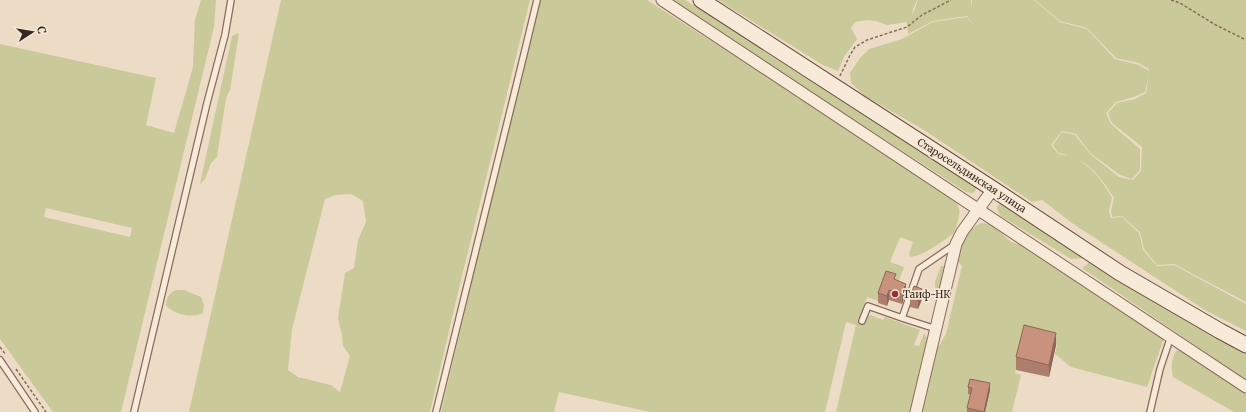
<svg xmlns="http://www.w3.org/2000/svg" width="1246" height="412" font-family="Merriweather,serif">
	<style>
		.green { fill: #cac999; fill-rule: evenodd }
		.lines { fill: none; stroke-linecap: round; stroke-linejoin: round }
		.service-casing { stroke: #866d5c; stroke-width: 8 }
		.minor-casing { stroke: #866d5c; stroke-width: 13 }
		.secondary-casing { stroke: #684e3f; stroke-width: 17 }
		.path { stroke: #866d5c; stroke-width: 1.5; stroke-dasharray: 3 2; stroke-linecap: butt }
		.service { stroke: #f7ead8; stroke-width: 5.5 }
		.minor { stroke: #f7ead8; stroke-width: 11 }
		.secondary { stroke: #f7ead8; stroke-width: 15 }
		.wall { fill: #ad7e6c }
		.shaded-wall { fill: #8d6658 }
		.building { fill: #c9927d; stroke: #8d6658 }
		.poi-dot { fill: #932f3d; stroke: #f4e7d4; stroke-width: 1.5 }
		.labels { text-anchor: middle; stroke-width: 3.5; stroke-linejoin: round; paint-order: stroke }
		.street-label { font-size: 10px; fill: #37281f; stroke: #f4e7d4 }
		.poi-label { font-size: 10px; fill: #37281f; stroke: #f4e7d4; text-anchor: start }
	</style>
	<rect width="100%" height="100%" fill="#ecdbc5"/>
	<path class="green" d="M201 0H216L214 27 121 412H53L0 339V44L156 78 146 125 174 133 193 67 195 20ZM46 208 132 228 130 237 44 217Z
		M281 0H530L460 284 430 412H189ZM351 194 363 201 366 222 358 240 354 268 345 273 338 318 342 335 343 346 350 356 340 392 331 385 298 377 288 370 292 329 325 199 335 195Z
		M539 0H647L919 174C931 182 956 195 959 209 961 215 956 226 954 233 941 242 927 254 911 257L909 254 913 242 900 237 890 262 904 267 898 283 886 280 878 301 867 297 859 322 864 324 866 317 870 315 883 320 885 317 920 330 914 345 919 346 924 333 926 336 928 343 913 412H836L856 325 846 322 825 412H650L559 392 554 412H441Z
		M669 0H685L976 186V190L973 193 966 192Z
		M718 0H917L913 9 912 16 918 0H971L972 8 978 26 972 8V0H1034L1060 22 1087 29 1115 59 1139 65 1149 71V69L1139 63 1116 58 1087 28 1060 21 1035 0H1246V302L1174 264 1157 265 1144 249 1140 232 1122 216 1112 217 1111 211 1114 198C1100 175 1086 158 1058 153L1053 145 1062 132 1075 135 1090 154 1119 177 1133 180 1141 171 1142 147 1112 123 1108 113 1117 103 1135 99 1146 93 1149 75 1145 92 1134 97 1116 102 1106 113 1111 124 1140 149V170L1132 179 1120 175 1090 153 1076 134 1062 131 1051 145 1058 154C1061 155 1066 155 1070 156 1089 163 1103 181 1112 198L1109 211 1111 218 1122 217 1139 233 1143 250 1157 266 1174 265 1246 304V331L1205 310 1072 223 1042 200 1032 202 924 130 865 96 851 83 850 73 860 58 869 49 902 39 933 22 967 17 975 27 967 16 933 21 908 34 907 22 909 20 907 22 887 25 876 21 867 20 855 22 851 28 857 39 844 57 838 71 823 65Z
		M239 33 230 90 226 98 217 157 211 163 205 179 200 184 232 36Z
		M1000 204H1004L1087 258 1071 259 1001 216C998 212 997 210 997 206Z
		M981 223C1001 224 999 236 1014 243 1017 244 1021 244 1024 245L1164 338 1147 387 1071 367 1055 354 1057 345 1024 337 1015 373 1021 375 1012 412H922L936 351 946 334 962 266 957 261 965 233Z
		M1090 262H1095L1246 351V380L1082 268Z
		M941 266H944L945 267 937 304 936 303 935 282Z
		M176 290H184L201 297 204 305 203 313C193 319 172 314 166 305 167 297 169 293 176 290Z
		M1181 349 1246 391V412H1234L1173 377C1171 367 1171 360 1176 351Z"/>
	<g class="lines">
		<defs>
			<path id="service" d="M862 321 868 306 902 318
				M936 329 902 318 919 269 954 245
				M0 360 35 412
				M134 412 207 103 225 35 231 0
				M436 412 525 50 537 0
				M1150 412 1160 369 1171 336"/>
			<path id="minor" d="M662 0 1246 387
				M916 412 956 244 962 232 993 189"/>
			<path id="secondary" d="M701 0 993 189 1120 273 1220 331 1246 345"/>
		</defs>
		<use href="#service" class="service-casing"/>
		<use href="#minor" class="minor-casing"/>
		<use href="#secondary" class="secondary-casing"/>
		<path class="path" d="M1171 0 1180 3 1214 24 1246 40
			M840 76 850 55 855 47 867 40 907 27 922 15 951 0
			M0 347 6 355
			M16 369 46 412"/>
		<use href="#service" class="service"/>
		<use href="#minor" class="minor"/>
		<use href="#secondary" class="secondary"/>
	</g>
	<path class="wall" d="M896 280 906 293 902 304 889 300 887 306 878 303V293Z
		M910 297 922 299 918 309 910 307Z
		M1056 345 1049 377 1016 370V357Z
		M968 387 990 390 985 412H967V408L971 395 968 394Z"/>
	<path class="shaded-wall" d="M906 284V293L902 304V294Z
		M922 289V299L918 309V300Z
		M889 290V300L887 306V296Z
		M1056 333V345L1049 377V365Z
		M990 383V390L985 412H984Z"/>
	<path class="building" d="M886 271 896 274 894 279 906 284 902 294 889 290 887 296 878 293Z
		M914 286 922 289 918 300 910 297Z
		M1024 325 1056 333 1049 365 1016 357Z
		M970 379 990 383 984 412 967 408 972 388 968 387Z"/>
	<circle class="poi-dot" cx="895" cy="294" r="4"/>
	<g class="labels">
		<g class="street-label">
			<text transform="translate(972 175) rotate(33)" y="4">Старосельдинская улица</text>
		</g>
		<g class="poi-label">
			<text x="903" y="298">Таиф-НК</text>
		</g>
	</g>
	<g transform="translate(32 32) rotate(78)" stroke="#f4e7d4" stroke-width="3" paint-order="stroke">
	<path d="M0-3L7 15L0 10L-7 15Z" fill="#37281f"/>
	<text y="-6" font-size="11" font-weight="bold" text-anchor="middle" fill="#37281f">С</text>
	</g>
</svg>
